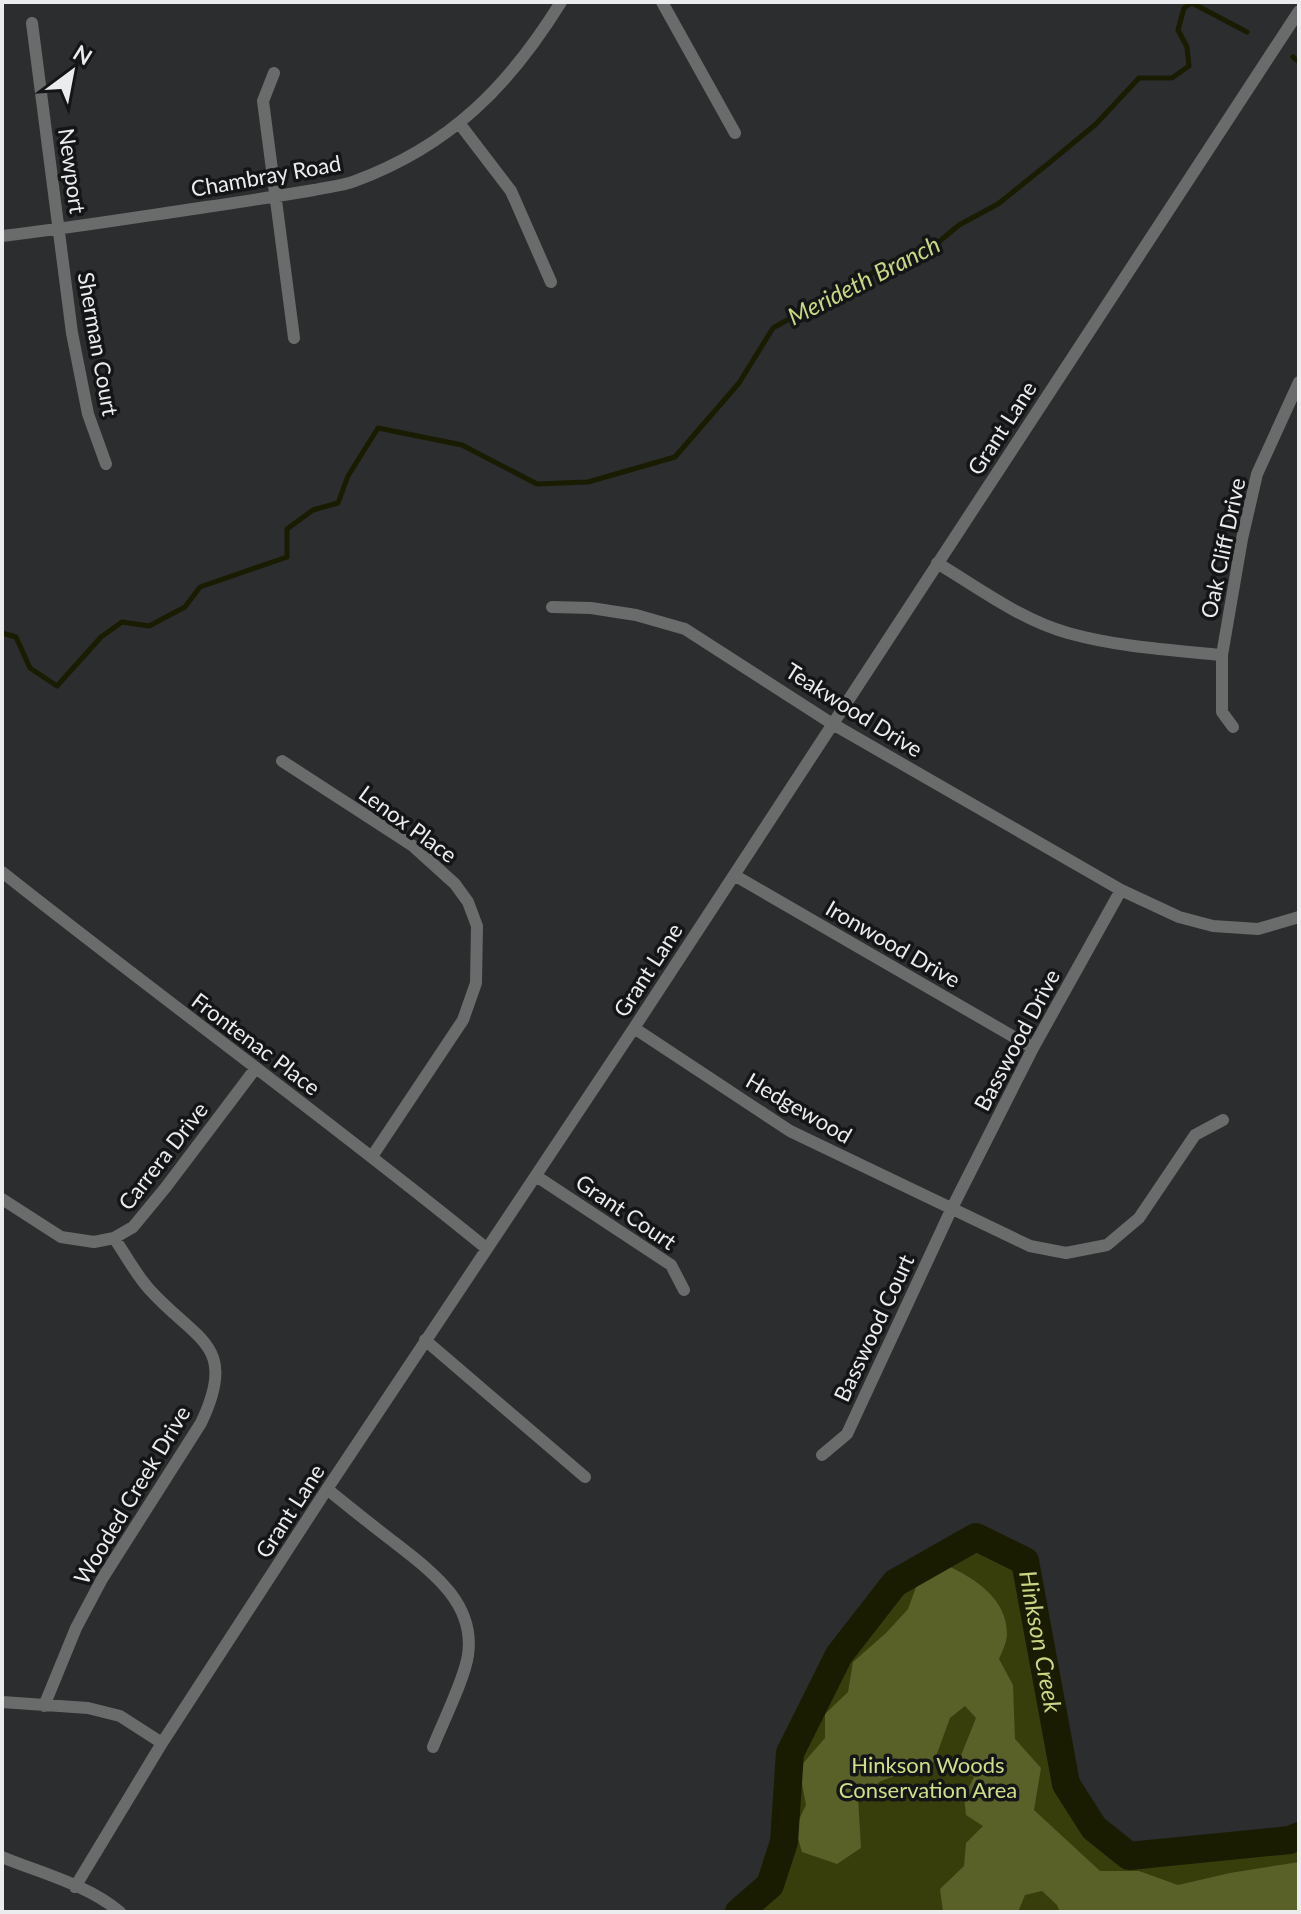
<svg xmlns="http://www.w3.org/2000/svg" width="1301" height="1914" font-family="Lato,sans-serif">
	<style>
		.green { fill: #373e0c }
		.forest { fill: #596128 }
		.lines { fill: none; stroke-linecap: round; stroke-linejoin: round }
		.stream { stroke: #191c01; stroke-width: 5 }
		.river { stroke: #191c01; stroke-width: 28 }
		.minor { stroke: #6a6c6c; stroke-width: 12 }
		.labels { text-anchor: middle; stroke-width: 7; stroke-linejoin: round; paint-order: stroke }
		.street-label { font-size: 22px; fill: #eaeced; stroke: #141516 }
		.park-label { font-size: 22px; fill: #d0de88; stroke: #141516 }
		.water-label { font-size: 24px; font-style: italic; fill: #c9d782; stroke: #141516 }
	</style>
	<rect width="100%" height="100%" fill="#2b2d2e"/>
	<path class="green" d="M976 1537 1025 1561 1066 1784 1094 1828 1129 1856 1290 1840 1299 1836V1912H739L770 1885 784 1842 790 1753 839 1655 895 1583Z"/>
	<path class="forest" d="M946 1565C974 1578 1007 1598 1007 1634 1007 1642 1002 1652 999 1659L1013 1685 1015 1739 1041 1768 1034 1810 1100 1871H1139L1178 1885 1230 1873 1299 1862V1912H1060L1057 1905 1042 1891 1025 1895 1018 1912H943L940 1889 964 1866 966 1843 983 1826 966 1815 964 1797 974 1777 956 1768 976 1718 965 1706 950 1718 934 1762 909 1758 897 1775 881 1781 858 1798 861 1848 837 1864 802 1852 795 1828 806 1805 799 1768 825 1738V1714L848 1692 853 1662 886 1633 908 1609 919 1579Z"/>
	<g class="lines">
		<path class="stream" d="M1293 57 1299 62
			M2 633 16 637 30 668 57 686 101 637 122 622 149 626 185 607 200 587 287 557V529L313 510 338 503 348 476 378 428 462 445 537 484 588 482 675 457 739 383 773 328 874 272 922 256 959 225 998 204 1049 163 1096 124 1139 78H1172L1189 66 1187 47 1178 30 1184 8 1192 3 1247 32"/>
		<path class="river" id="s1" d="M739 1912 770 1885 784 1842 790 1753 839 1655 895 1583 976 1537 1025 1561 1066 1784 1094 1828 1129 1856 1290 1840 1299 1836"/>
		<path class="minor" d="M662 2 735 133
			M32 23 72 333 88 414 106 464
			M274 73 263 101 294 338
			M459 123 511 191 551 282
			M2 236C70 228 138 217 206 207 242 202 278 196 314 190 327 187 342 186 355 181 450 146 509 86 561 2
			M937 563C979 588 1021 620 1068 633 1118 647 1171 650 1222 655
			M552 607 591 608 636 615 685 629 831 723 1121 890 1179 917 1213 926 1258 929 1299 917
			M1233 727 1222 712V655L1242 539 1257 474 1299 382
			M282 761 413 846 455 884 468 902 477 926 476 983 463 1020 373 1155
			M2 872C162 999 328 1119 486 1248
			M734 875 1033 1048
			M634 1028 790 1131 1030 1246 1066 1253 1107 1245 1139 1218 1195 1135 1223 1120
			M536 1176 671 1265 684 1290
			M2 1199 61 1237 94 1242 114 1238 133 1227 166 1187 255 1069
			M425 1340 585 1477
			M822 1455 847 1434 951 1210 1033 1048 1121 890
			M327 1489C348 1506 369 1523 390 1539 428 1569 476 1601 468 1655 465 1678 442 1724 433 1747
			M2 1702 88 1708 120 1716 162 1743
			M44 1706 76 1628 102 1579 201 1423C239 1344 196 1341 150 1290 136 1275 126 1255 114 1238
			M2 1857C41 1873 88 1885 120 1912
			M75 1887 162 1743 327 1489 634 1028 1299 11"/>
	</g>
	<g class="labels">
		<g class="street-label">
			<text transform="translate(72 171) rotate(82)" y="8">Newport</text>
			<text transform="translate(266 176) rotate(-10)" y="8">Chambray Road</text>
			<text transform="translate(98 344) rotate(80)" y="8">Sherman Court</text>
			<text transform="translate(1002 428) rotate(-57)" y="8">Grant Lane</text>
			<text transform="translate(1223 548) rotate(-78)" y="8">Oak Cliff Drive</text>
			<text transform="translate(854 710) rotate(32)" y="8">Teakwood Drive</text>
			<text transform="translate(408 824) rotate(36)" y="8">Lenox Place</text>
			<text transform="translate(893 944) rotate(30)" y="8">Ironwood Drive</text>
			<text transform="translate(648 970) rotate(-57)" y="8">Grant Lane</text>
			<text transform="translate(1017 1040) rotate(-62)" y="8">Basswood Drive</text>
			<text transform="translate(256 1044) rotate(37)" y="8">Frontenac Place</text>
			<text transform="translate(799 1108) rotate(30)" y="8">Hedgewood</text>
			<text transform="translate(163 1156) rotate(-52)" y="8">Carrera Drive</text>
			<text transform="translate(626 1212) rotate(34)" y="8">Grant Court</text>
			<text transform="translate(874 1328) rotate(-65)" y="8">Basswood Court</text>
			<text transform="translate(132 1495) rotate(-59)" y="8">Wooded Creek Drive</text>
			<text transform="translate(290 1511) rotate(-57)" y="8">Grant Lane</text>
		</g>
		<g class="park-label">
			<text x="928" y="1773">Hinkson Woods<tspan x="928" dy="25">Conservation Area</tspan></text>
		</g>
		<g class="water-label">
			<text transform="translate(864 281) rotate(-27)" y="8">Merideth Branch</text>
			<text dy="8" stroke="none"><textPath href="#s1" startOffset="606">Hinkson Creek</textPath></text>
		</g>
	</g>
	<rect width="1301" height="1914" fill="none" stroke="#eaeced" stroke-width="8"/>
	<g transform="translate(72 72) rotate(32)" stroke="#141516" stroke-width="6" paint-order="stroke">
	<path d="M0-6L14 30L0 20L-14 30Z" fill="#eaeced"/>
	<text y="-12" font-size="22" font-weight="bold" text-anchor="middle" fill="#eaeced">N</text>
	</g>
</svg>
